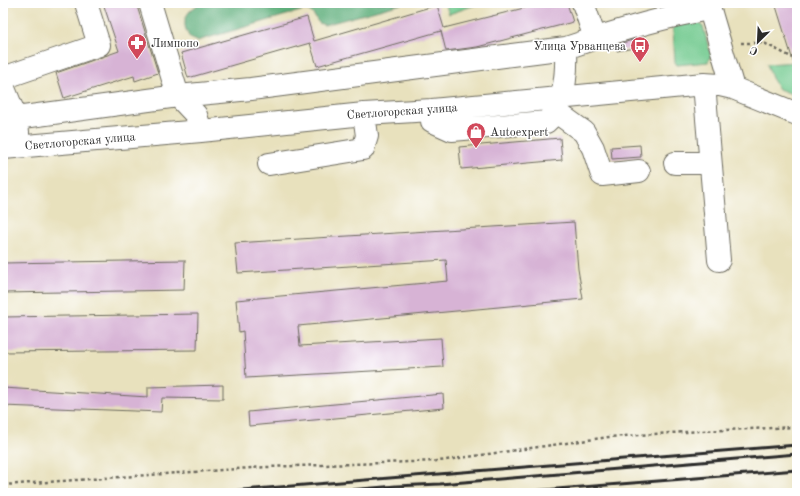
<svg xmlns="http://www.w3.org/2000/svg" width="800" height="496" font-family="'Old Standard TT',serif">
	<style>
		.green { fill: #74cb91; stroke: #507b5e }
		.forest { fill: #5faf7b; stroke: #456d53 }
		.building { fill: #d7b3d5 }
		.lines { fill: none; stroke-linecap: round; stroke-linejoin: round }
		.minor-casing { stroke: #6d6b5e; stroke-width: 24 }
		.path { stroke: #6d6b5e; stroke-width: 2.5; stroke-dasharray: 3 3; stroke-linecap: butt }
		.minor { stroke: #fff; stroke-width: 22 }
		.rail { stroke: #2b2b2b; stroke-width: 3 }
		.labels { text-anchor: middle; stroke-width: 3; stroke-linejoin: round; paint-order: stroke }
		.poi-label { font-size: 12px; fill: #2b2b2b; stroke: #fff; text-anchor: start }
		.street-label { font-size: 12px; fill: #2b2b2b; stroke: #fff }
	</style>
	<rect width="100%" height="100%" fill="#fff"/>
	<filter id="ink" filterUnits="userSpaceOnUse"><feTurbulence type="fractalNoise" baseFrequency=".025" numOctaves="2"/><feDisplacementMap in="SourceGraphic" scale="8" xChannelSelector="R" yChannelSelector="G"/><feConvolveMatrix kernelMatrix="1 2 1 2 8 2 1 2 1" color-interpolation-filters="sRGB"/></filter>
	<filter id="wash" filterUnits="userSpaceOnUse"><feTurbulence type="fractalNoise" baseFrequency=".012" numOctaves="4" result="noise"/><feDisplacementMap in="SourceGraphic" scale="16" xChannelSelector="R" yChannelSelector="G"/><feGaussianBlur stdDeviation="0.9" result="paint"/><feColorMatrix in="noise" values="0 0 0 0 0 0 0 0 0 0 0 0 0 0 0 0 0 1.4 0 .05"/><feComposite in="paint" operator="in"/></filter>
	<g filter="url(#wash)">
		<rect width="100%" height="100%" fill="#e8e1bd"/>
		<path class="green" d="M445 3H481L449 14Z
			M697 21 703 26 711 56 708 62 677 65 675 62 673 29 675 26Z
			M797 62V96L779 89 772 78 767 64Z"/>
		<path class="forest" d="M202 3H405L324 25 319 23C314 17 313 10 304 10L197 41 190 38C184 28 182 19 191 10 195 7 198 4 202 3Z"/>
		<g id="blocks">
			<path class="building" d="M103 3H136L158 73 135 81 134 76 64 98 56 73 119 51Z
				M544 3H567L573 22 477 47 446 51 441 31 317 66 310 43 188 78 181 53 307 17 314 41 437 5 444 28Z
				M775 3H797V64H794Z
				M639 38 641 47 617 51 616 45Z
				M560 138 562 160 461 169 459 147Z
				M640 145 641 157 612 159 611 147Z
				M574 222 578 269 583 299 298 326 300 346 441 338 443 367 246 378 243 331 239 332 236 300 448 281 446 260 238 273 235 243Z
				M185 260 184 290 3 293V263Z
				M198 314 197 350 3 352V317Z
				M223 385V399L162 398 161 412 3 406V388L148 397V387Z
				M443 394 444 408 249 426 248 412Z"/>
		</g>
	</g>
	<g filter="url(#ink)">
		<use href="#blocks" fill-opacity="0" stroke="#6d6b5e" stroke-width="1"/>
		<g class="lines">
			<defs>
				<path id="minor" d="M150 3 178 96 196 115 201 131
					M583 3 595 38
					M708 3 733 88
					M3 78 99 45 86 3
					M704 84 719 260
					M3 86 16 118 18 132
					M432 110V121L452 130 546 122C565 107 567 71 566 48
					M555 111 584 132 593 148 602 175 639 171
					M18 134 16 118 178 96 251 89 566 48C613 32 661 17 710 9
					M3 148 201 131 364 114 432 110 704 84 720 85 733 88 797 114
					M675 163H710
					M269 164 363 149 367 136 364 114"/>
			</defs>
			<use href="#minor" class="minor-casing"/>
			<path class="path" d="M741 43H764L797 60
				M3 485 266 467 439 461 609 437 701 431 797 427"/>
			<use href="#minor" class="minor"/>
			<path class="rail" d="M205 493 797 445
				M314 493 396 486 440 484 797 454
				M506 493 797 470
				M588 493 602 489"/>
		</g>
	</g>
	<defs>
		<symbol id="pharmacy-pin" viewBox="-11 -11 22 30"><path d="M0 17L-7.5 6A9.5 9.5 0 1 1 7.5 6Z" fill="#d1495b" stroke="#fff"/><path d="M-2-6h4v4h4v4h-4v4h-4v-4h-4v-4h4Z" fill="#fff"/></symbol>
		<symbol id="bus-pin" viewBox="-11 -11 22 30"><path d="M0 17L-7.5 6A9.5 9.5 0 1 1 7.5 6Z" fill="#d1495b" stroke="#fff"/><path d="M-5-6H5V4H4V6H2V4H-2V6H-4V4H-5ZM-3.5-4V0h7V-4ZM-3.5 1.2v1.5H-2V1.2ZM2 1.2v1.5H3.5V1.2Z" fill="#fff"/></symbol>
		<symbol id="shop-pin" viewBox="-11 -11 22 30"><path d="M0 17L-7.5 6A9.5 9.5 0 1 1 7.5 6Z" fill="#d1495b" stroke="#fff"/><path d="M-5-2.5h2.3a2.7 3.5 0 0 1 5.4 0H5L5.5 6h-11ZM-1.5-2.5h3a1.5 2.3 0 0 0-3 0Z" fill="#fff"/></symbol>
	</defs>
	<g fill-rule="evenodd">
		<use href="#pharmacy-pin" x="126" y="32" width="22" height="30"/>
		<use href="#bus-pin" x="629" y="35" width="22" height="30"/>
		<use href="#shop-pin" x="465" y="121" width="22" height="30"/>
	</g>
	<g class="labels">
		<g class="poi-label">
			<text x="151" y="47">Лимпопо</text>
			<text x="626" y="50" text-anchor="end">Улица Урванцева</text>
			<text x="490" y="136">Autoexpert</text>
		</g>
		<g class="street-label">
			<text transform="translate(402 111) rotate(-4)" y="4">Светлогорская улица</text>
			<text transform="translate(80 141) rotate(-5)" y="4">Светлогорская улица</text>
		</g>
	</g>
	<rect width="800" height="496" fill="none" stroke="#fff" stroke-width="16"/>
	<g transform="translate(758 42) rotate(204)" stroke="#ffffff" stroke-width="3" paint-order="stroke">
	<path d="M0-3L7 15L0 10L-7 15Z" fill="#2b2b2b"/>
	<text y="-6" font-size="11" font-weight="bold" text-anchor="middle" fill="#2b2b2b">С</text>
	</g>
</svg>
